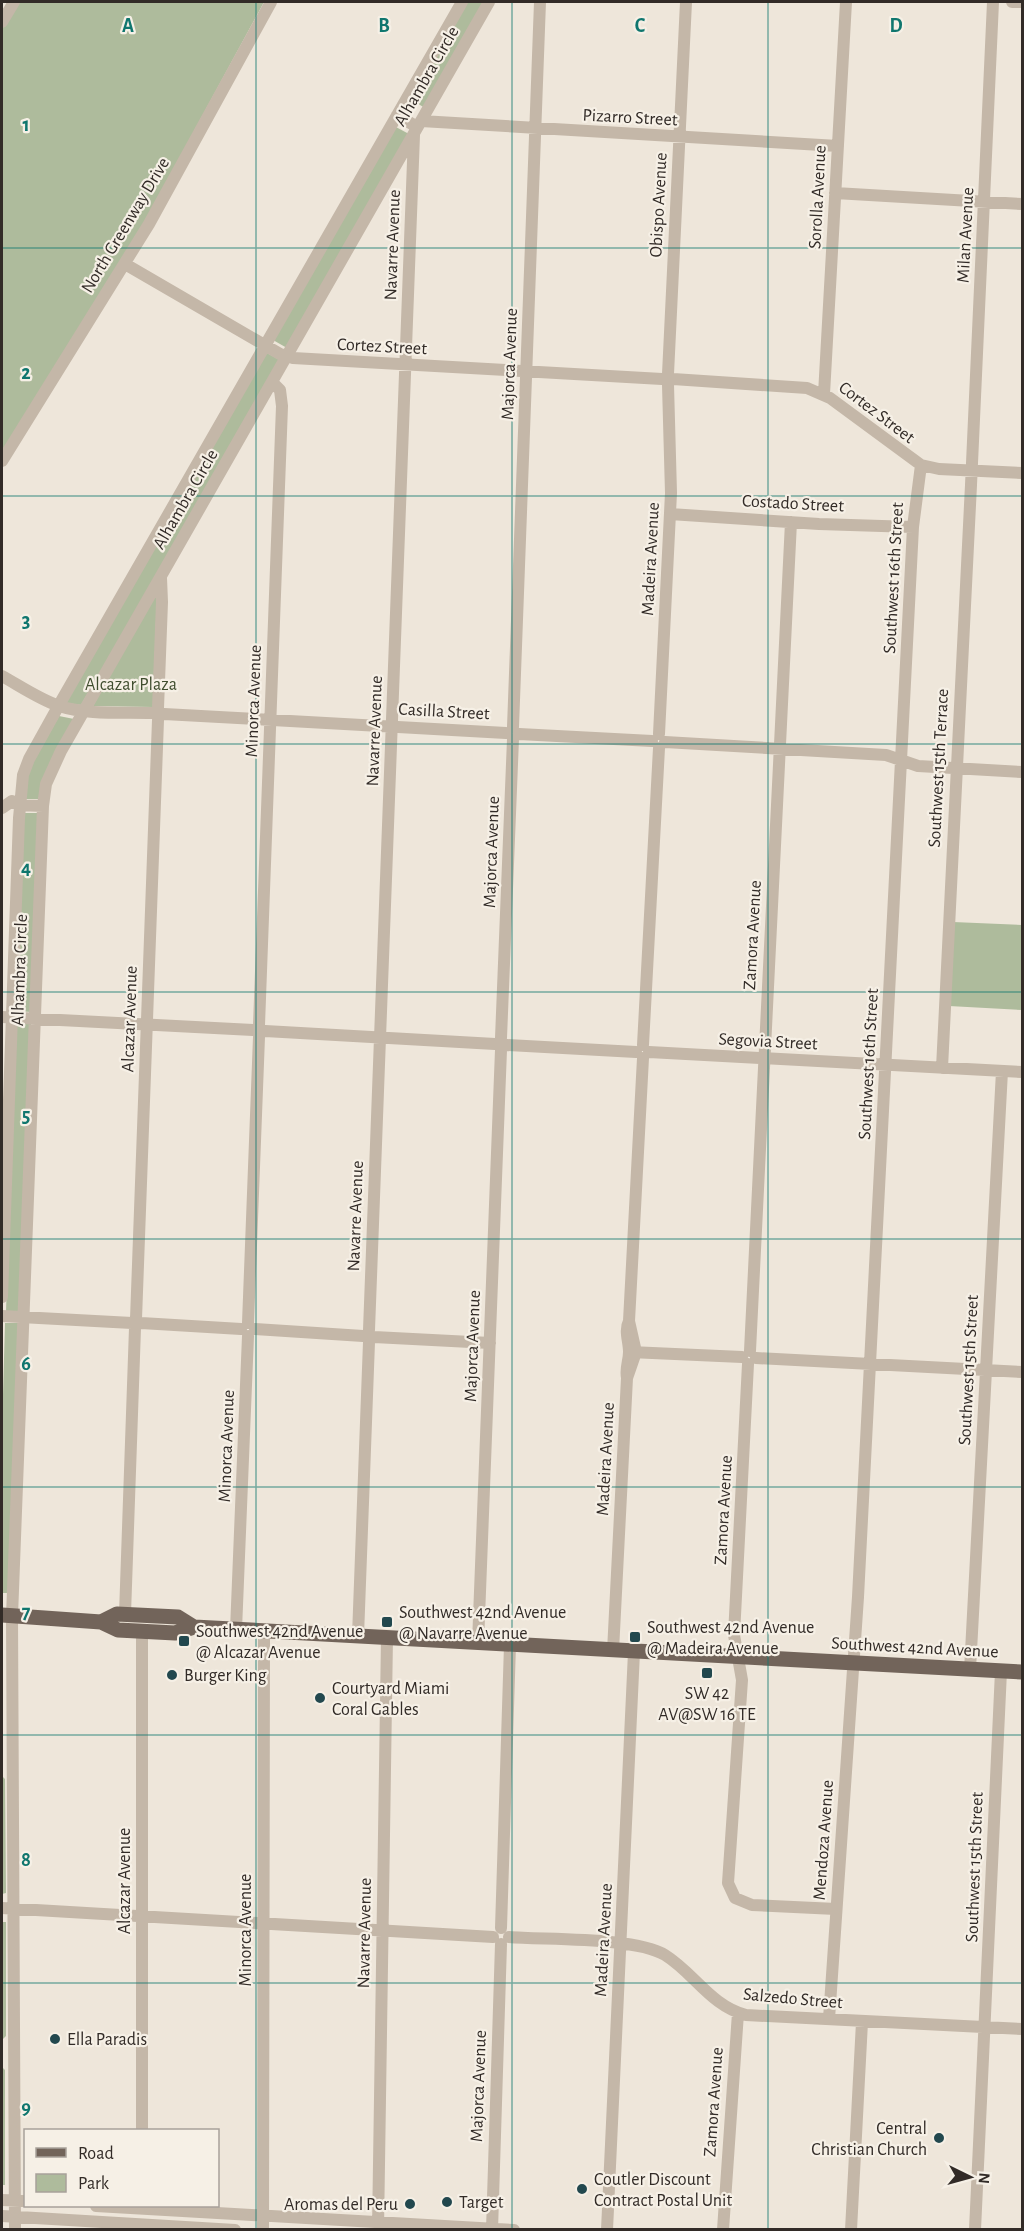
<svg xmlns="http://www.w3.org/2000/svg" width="1024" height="2231" font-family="'Alegreya Sans',sans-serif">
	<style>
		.green { fill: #aebb9c }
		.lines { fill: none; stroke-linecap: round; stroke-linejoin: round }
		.minor { stroke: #c4b7a8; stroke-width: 12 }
		.major { stroke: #72645a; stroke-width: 15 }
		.grid { fill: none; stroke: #0f766e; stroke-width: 1.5; stroke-opacity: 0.55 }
		.poi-dot { fill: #22484e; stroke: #f6f0e6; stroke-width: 2 }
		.labels { text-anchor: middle; stroke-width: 4.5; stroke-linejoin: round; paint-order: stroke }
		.street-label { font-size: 18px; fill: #322b27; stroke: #f6f0e6 }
		.park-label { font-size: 18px; fill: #3f4d2e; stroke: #f6f0e6 }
		.poi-label { font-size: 18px; fill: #322b27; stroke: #f6f0e6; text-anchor: start }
		.grid-label { font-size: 20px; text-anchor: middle; font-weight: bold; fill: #0f766e; stroke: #f6f0e6; stroke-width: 4.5; stroke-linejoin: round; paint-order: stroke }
	</style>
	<rect width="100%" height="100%" fill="#eee6da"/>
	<path class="green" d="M18 2H264L142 227 2 453V29Z
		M466 2H486L425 108 410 99Z
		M394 126 409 134 287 348 273 340Z
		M265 352 280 360 81 705 66 703Z
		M157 591 153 707 93 706Z
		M59 716 74 719 38 799H23L30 768Z
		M22 813H38L31 1012 16 1011Z
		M953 922 1022 925V1010L949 1006Z
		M15 1024H31L19 1312H6Z
		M5 1323H19L10 1593H2V1430Z
		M2 1776 5 1779 6 1893 2 1894Z
		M2 1922H6V2036L2 2040Z
		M2 2067 5 2070V2185H2Z"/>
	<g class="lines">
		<path class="minor" d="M1012 2H1022
			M2 22 14 2
			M397 115 417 127
			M421 121 838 146
			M835 193 1022 204
			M125 264 280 354 293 358 662 379
			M668 374 686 2
			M673 379 807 388 830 398 921 465 939 469 1022 473
			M824 394 846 2
			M2 461 149 224 271 2
			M670 514 819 524 913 527
			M2 676C20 686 39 699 59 706 88 715 122 712 152 713
			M158 708 162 602 161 578
			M164 714 506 733
			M513 727 540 2
			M519 734 652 741
			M659 734 671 493 668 385
			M665 742 886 755 918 766 1022 772
			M2 808 12 801 19 805 43 806
			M2 1017 253 1030
			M259 1025 282 406 280 390 272 382
			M265 1031 495 1044
			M501 1038 513 739
			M507 1045 636 1052
			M643 1045 659 748
			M649 1052 1022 1072
			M942 1068 971 485 993 2
			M2 1297 19 818 23 775 29 759 59 705 462 2
			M2 1316 132 1323
			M136 1319 158 720
			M629 1321 636 1352 627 1378C625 1368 629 1361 629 1352 629 1341 624 1331 629 1321L643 1058
			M141 1323 241 1329
			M248 1323 259 1037
			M255 1329 363 1336
			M369 1330 414 135
			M374 1337 490 1343
			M750 1351 791 522
			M630 1352 742 1357
			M756 1358 1022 1372
			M748 1364 734 1635 742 1680 728 1883 735 1898 752 1905 836 1909
			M125 1614 135 1328
			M236 1630 248 1336
			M358 1636 369 1342
			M478 1643 501 1050
			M613 1651 627 1378
			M970 1670 1002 1071
			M2 1908 493 1937
			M501 1928 510 1645
			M509 1937C547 1940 636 1937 665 1955 694 1973 711 2006 746 2015L1022 2029
			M829 2019 858 1597 913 527 921 465
			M142 2130V1632
			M2 2200 26 2201
			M96 2206 514 2230
			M2 2216 235 2230
			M15 2230 12 1616 43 806 46 784 61 751 489 2
			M263 2230 264 1631
			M378 2230 387 1637
			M492 2230 501 1944
			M607 2230 634 1652
			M723 2230 738 2013
			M851 2230 862 2022
			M975 2230 1001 1671"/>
		<path class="major" d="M2 1615 101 1622 118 1630 175 1633 194 1627 1022 1672
			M101 1622 117 1614 178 1617 194 1627"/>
	</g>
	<path class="grid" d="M256 2V2230M512 2V2230M768 2V2230M2 248H1022M2 496H1022M2 744H1022M2 992H1022M2 1239H1022M2 1487H1022M2 1735H1022M2 1983H1022"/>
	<g class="poi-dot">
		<rect x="381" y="1616" width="12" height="12" rx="3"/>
		<rect x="629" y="1631" width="12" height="12" rx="3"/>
		<rect x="178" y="1635" width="12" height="12" rx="3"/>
		<rect x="701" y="1667" width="12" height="12" rx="3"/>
		<circle cx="172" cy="1675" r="6"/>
		<circle cx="320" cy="1698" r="6"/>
		<circle cx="55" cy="2039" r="6"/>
		<circle cx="939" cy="2138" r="6"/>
		<circle cx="582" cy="2189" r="6"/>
		<circle cx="447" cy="2202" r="6"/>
		<circle cx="410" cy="2204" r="6"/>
	</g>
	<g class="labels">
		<g class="street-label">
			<text transform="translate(426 76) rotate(-60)" y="6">Alhambra Circle</text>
			<text transform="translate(630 117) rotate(3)" y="6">Pizarro Street</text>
			<text transform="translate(817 197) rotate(-87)" y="6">Sorolla Avenue</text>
			<text transform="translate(658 205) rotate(-87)" y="6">Obispo Avenue</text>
			<text transform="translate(125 225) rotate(-59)" y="6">North Greenway Drive</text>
			<text transform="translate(965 235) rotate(-87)" y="6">Milan Avenue</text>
			<text transform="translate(392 245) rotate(-88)" y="6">Navarre Avenue</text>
			<text transform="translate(382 346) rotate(3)" y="6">Cortez Street</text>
			<text transform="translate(509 364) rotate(-88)" y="6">Majorca Avenue</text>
			<text transform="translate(877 412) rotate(37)" y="6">Cortez Street</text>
			<text transform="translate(185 499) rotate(-60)" y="6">Alhambra Circle</text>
			<text transform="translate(793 503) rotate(3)" y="6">Costado Street</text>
			<text transform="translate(650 559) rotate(-87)" y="6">Madeira Avenue</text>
			<text transform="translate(893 578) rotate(-87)" y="6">Southwest 16th Street</text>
			<text transform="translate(253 701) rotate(-88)" y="6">Minorca Avenue</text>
			<text transform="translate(444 711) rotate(3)" y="6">Casilla Street</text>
			<text transform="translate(374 731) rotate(-88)" y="6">Navarre Avenue</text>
			<text transform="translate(938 768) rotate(-87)" y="6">Southwest 15th Terrace</text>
			<text transform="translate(491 852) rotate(-88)" y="6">Majorca Avenue</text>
			<text transform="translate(752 935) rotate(-87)" y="6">Zamora Avenue</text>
			<text transform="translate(19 970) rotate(-88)" y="6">Alhambra Circle</text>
			<text transform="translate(129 1019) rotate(-88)" y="6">Alcazar Avenue</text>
			<text transform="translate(768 1041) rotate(3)" y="6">Segovia Street</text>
			<text transform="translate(868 1064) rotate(-87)" y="6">Southwest 16th Street</text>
			<text transform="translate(355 1216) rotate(-88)" y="6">Navarre Avenue</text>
			<text transform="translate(472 1346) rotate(-88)" y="6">Majorca Avenue</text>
			<text transform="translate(968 1370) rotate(-87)" y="6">Southwest 15th Street</text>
			<text transform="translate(226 1446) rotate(-88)" y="6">Minorca Avenue</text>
			<text transform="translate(605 1459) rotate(-87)" y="6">Madeira Avenue</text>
			<text transform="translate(723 1510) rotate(-87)" y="6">Zamora Avenue</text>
			<text transform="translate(915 1647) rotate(3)" y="6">Southwest 42nd Avenue</text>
			<text transform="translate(823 1840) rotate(-86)" y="6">Mendoza Avenue</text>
			<text transform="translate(974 1867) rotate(-88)" y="6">Southwest 15th Street</text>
			<text transform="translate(124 1881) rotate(-90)" y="6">Alcazar Avenue</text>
			<text transform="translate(245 1930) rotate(-90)" y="6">Minorca Avenue</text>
			<text transform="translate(364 1933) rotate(-89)" y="6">Navarre Avenue</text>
			<text transform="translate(603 1940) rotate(-87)" y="6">Madeira Avenue</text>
			<text transform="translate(793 1998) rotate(5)" y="6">Salzedo Street</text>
			<text transform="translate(478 2086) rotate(-88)" y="6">Majorca Avenue</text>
			<text transform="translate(713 2102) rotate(-86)" y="6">Zamora Avenue</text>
		</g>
		<g class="park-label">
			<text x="131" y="690">Alcazar Plaza</text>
		</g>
		<g class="poi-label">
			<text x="399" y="1618">Southwest 42nd Avenue<tspan x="399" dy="21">@ Navarre Avenue</tspan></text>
			<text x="647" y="1633">Southwest 42nd Avenue<tspan x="647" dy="21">@ Madeira Avenue</tspan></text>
			<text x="196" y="1637">Southwest 42nd Avenue<tspan x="196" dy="21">@ Alcazar Avenue</tspan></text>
			<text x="184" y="1681">Burger King</text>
			<text x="332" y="1694">Courtyard Miami<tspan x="332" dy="21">Coral Gables</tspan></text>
			<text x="707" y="1699" text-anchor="middle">SW 42<tspan x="707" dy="21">AV@SW 16 TE</tspan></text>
			<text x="67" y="2045">Ella Paradis</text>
			<text x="927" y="2134" text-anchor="end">Central<tspan x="927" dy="21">Christian Church</tspan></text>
			<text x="594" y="2185">Coutler Discount<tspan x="594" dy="21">Contract Postal Unit</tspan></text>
			<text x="459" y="2208">Target</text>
			<text x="398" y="2210" text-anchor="end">Aromas del Peru</text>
		</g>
	</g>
	<g class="grid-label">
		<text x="128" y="32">A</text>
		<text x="384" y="32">B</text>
		<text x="640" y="32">C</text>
		<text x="896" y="32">D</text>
		<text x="26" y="131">1</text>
		<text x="26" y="379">2</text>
		<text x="26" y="627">3</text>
		<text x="26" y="874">4</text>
		<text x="26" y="1122">5</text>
		<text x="26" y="1370">6</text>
		<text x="26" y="1618">7</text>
		<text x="26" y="1866">8</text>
		<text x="26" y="2114">9</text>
	</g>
	<rect width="1024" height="2231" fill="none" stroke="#322b27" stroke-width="6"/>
	<rect x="24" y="2129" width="195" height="78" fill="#f6f0e6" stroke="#a8a19a" stroke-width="1.5"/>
	<rect x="36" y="2148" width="30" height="9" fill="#72645a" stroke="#a8a19a" stroke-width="1.5"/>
	<text x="78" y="2159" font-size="18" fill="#322b27">Road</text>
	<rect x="36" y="2174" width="30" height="18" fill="#aebb9c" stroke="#a8a19a" stroke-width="1.5"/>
	<text x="78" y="2189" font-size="18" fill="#322b27">Park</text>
	<g transform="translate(970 2177) rotate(95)" stroke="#f6f0e6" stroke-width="4.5" paint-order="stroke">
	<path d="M0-4.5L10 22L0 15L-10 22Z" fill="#322b27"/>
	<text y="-9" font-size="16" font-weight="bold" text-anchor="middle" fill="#322b27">N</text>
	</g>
</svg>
